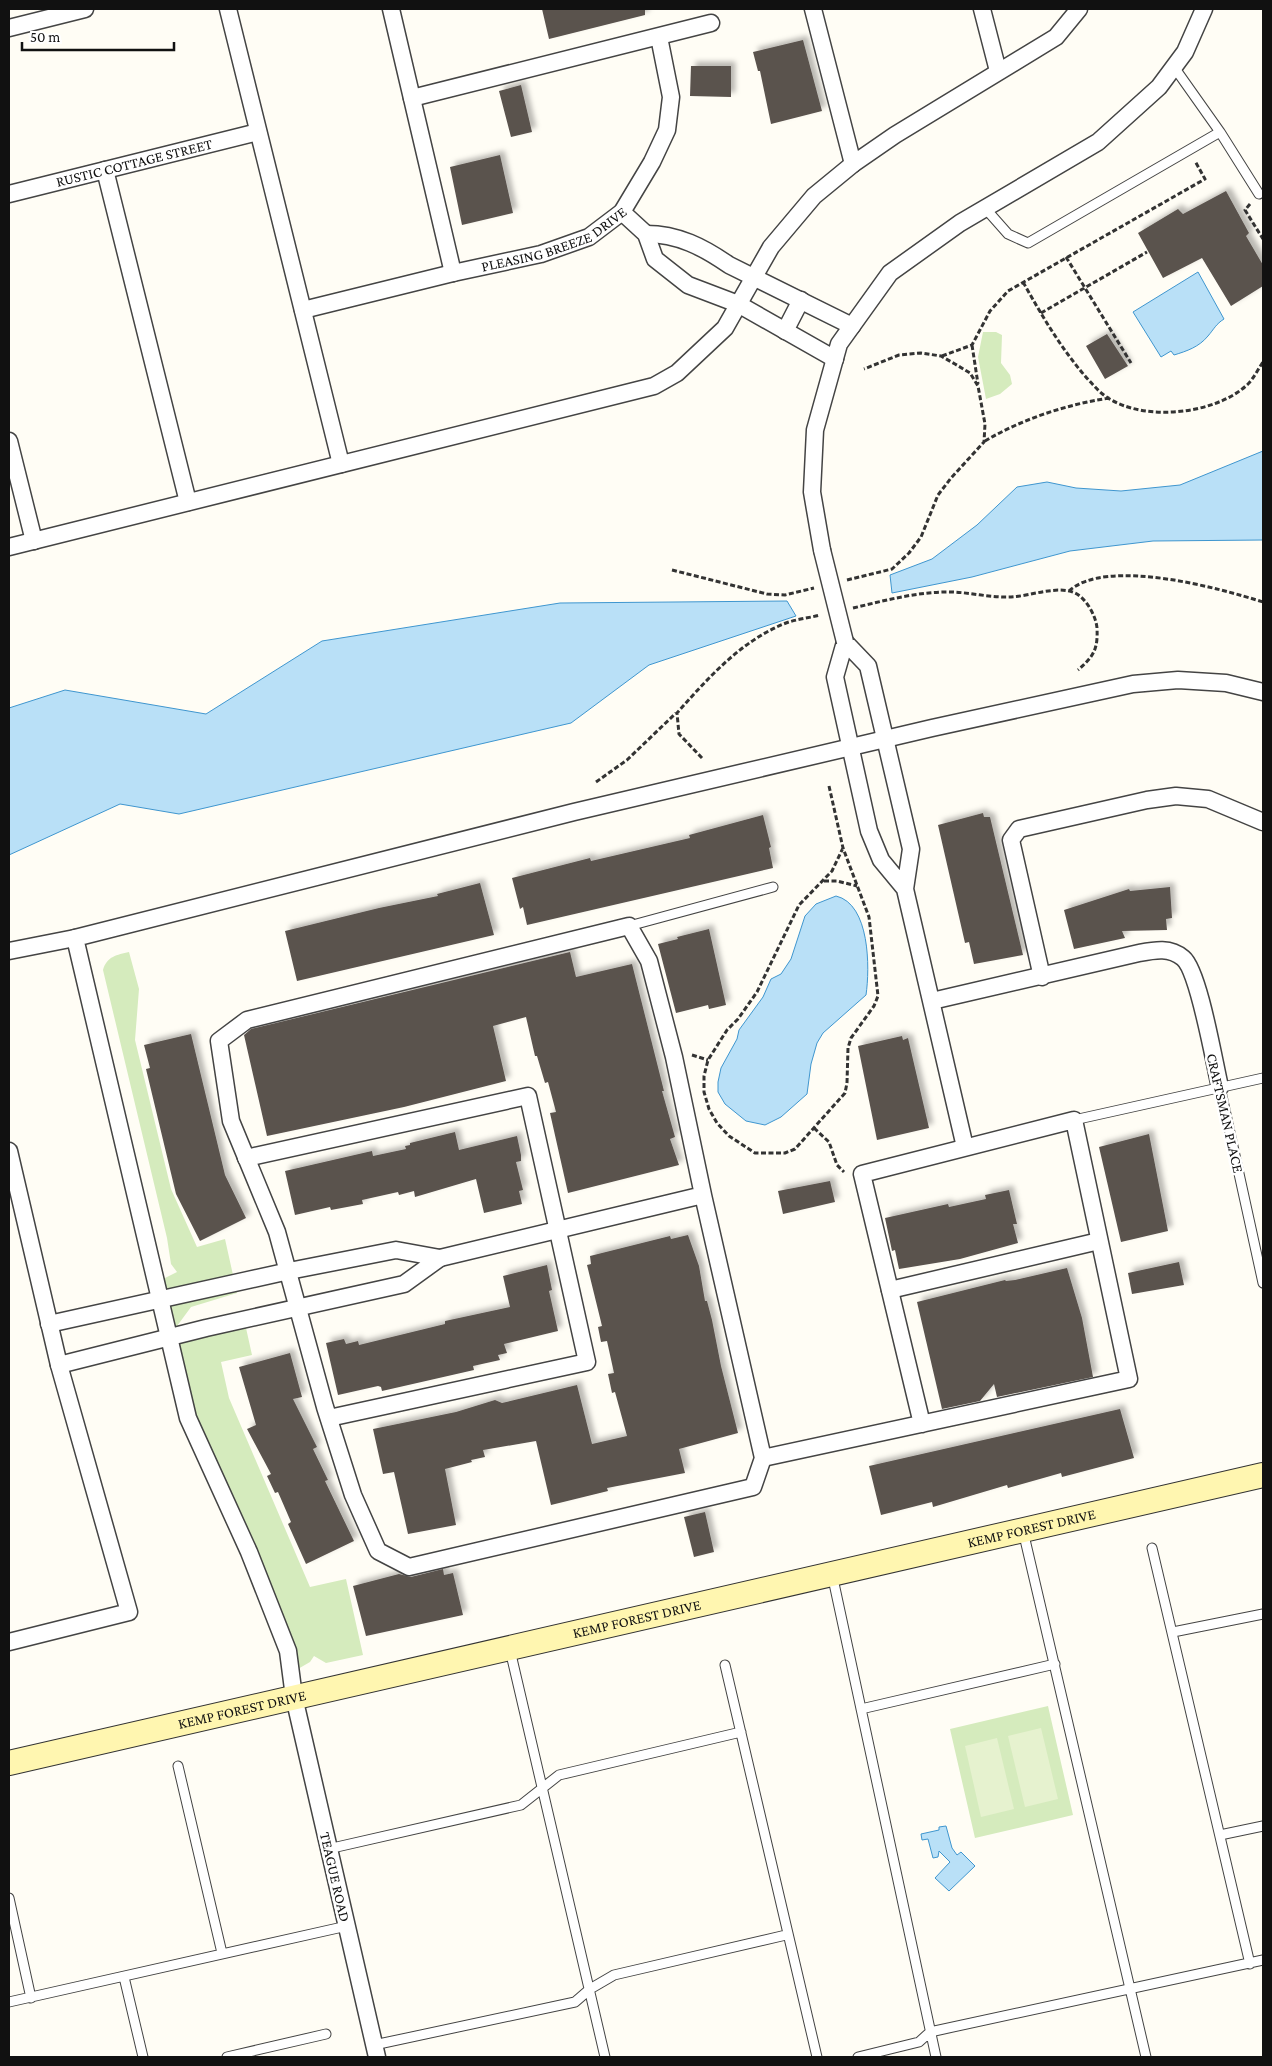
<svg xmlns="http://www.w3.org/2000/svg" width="1272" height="2066" font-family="'Crimson Pro',serif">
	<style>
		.green { fill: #d5ebbd }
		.pitch { fill: #e6f2cf }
		.water { fill: #b9e0f7; stroke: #3f96cf }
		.building { fill: #5a524d; filter: url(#shadow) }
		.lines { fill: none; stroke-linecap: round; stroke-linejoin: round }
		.lane-casing { stroke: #444; stroke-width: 11 }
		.street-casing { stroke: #444; stroke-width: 19 }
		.secondary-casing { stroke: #333; stroke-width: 26 }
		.path { stroke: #333; stroke-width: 3; stroke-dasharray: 5 2.5; stroke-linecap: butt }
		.lane { stroke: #fff; stroke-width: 9 }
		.street { stroke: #fff; stroke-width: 16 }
		.secondary { stroke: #fff6b0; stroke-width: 24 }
		.street-bridge-casing { stroke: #444; stroke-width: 19; stroke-linecap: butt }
		.street-bridge { stroke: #fff; stroke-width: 16 }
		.labels { text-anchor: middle; stroke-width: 5; stroke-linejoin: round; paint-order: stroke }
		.street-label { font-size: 15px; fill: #111; stroke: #fff }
	</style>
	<defs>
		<filter id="shadow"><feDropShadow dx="4.5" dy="-4.5" stdDeviation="2.5" flood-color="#0004"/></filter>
	</defs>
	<rect width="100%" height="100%" fill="#fffdf5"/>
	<path class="green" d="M983 332H996L1002 335 1001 363 1010 375 1012 384 1000 394 986 399 978 357Z
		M129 952 139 989 135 1040 171 1189 197 1247 225 1239 237 1293 191 1307 169 1337 244 1319 252 1355 221 1362 229 1398 310 1587 346 1579 363 1655 326 1663 314 1656 310 1662 291 1673 188 1418 155 1283 177 1272 171 1264 167 1238 103 970C107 956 117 955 129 952Z
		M1048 1706 1073 1815 975 1838 950 1729Z"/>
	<path class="pitch" d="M1041 1728 1058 1799 1025 1807 1008 1736Z
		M997 1738 1014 1809 981 1817 965 1746Z"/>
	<path class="water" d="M1198 272 1224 319C1216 324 1214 329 1208 336 1199 347 1187 351 1174 355L1171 351 1161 357 1133 312Z
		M1263 451V540L1153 541 1070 551 972 577 892 593 890 575 932 559 977 525 1017 487 1047 482 1076 488 1121 491 1180 485Z
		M787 601 796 616 649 665 571 723 179 814 120 804 9 855V708L65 690 206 714 322 641 560 603Z
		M836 896C870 904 870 968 866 995L823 1033 817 1043 811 1064 807 1094 781 1117 765 1125 746 1121 725 1104 718 1092V1082L721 1068 737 1039 739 1030 763 997 771 979 781 974 791 959 805 916 816 904Z
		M946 1826 952 1848 957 1855 961 1852 975 1866 949 1891 935 1878 950 1862 939 1851 938 1857 933 1858 928 1839 922 1840 921 1834 939 1830V1827Z"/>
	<path class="building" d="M542 9H645V15L549 39Z
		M803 40 822 111 771 124 760 71H758L753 52Z
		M691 66H731V97L690 96Z
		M521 85 532 132 511 137 499 91Z
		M500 155 513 213 462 225 450 167Z
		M1226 191 1249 233 1246 236 1263 265V286L1231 306 1202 258 1163 278 1138 233 1178 209 1183 214Z
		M1107 334 1128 366 1105 379 1086 346Z
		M983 813 984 817H990L1023 955 974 964 969 942 965 943 938 825Z
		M763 815 771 847 769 848 773 868 527 925 523 907 520 909 512 878 590 858 591 861 690 838 689 835Z
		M480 883 494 935 297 981 285 931 379 908 438 896 437 894Z
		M1170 887 1172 918 1166 919 1167 930 1122 931 1125 938 1074 949 1064 910 1129 889 1130 891Z
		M709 929 726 1005 709 1009 708 1005 676 1013 658 944 678 939 677 937Z
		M570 952 576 977 632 964 664 1091H662L675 1137 670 1139 679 1165 568 1193 550 1113 556 1112 548 1082 545 1083 537 1056H535L526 1017 493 1026 506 1081 404 1107 267 1136 244 1035 251 1029Z
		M191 1034 225 1175 246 1218 200 1241 176 1194 146 1069 150 1068 144 1045Z
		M902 1036 903 1040 908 1038 929 1128 877 1140 858 1046Z
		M455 1132 459 1150 517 1136 521 1155V1161L516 1162 523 1190 519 1191 522 1204 484 1213 476 1179 415 1197 414 1191 399 1195 398 1192 362 1200 363 1204 331 1210 330 1207 295 1215 285 1171 372 1151 373 1156 406 1149 405 1146 410 1145V1143Z
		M1149 1134 1168 1231 1121 1242 1099 1147Z
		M830 1181 835 1202 783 1214 778 1191Z
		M1009 1190 1017 1224H1013L1018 1243 960 1259 899 1269 895 1250 892 1251 885 1218 948 1204 949 1207 986 1199 985 1195Z
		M688 1235 699 1266 705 1301H707L712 1320 721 1366 738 1433 679 1449 685 1473 607 1488 608 1491 551 1505 536 1441 483 1450 485 1457 471 1460 472 1462 445 1469 456 1525 408 1534 394 1472 383 1474 373 1429 456 1412 495 1400 502 1403 577 1385 592 1444 627 1436 615 1392 612 1393 608 1374 614 1373 607 1341 601 1342 598 1327 602 1326 587 1265 591 1264 590 1256 670 1236 671 1239Z
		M1179 1262 1184 1285 1132 1294 1128 1273Z
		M547 1265 552 1290 549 1291 558 1331 504 1344 507 1353 498 1355 500 1360 473 1366 474 1370 382 1391 381 1387 378 1386 338 1395 326 1343 344 1339 346 1344 358 1341 359 1345 445 1324V1321L510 1307 503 1276Z
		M1067 1268 1082 1318 1093 1377 997 1397 994 1384 980 1401 942 1409 917 1302 1005 1280 1006 1281 1015 1280Z
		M290 1353 302 1397 293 1399 317 1447 313 1449 328 1480 325 1481 354 1541 306 1564 288 1524 291 1522 278 1492 275 1493 267 1476 271 1474 247 1429 256 1425 239 1367Z
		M1120 1409 1134 1458 1062 1477 1061 1473 1008 1488 1007 1485 933 1507 932 1502 881 1515 869 1466Z
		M705 1512 714 1552 694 1557 684 1517Z
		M443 1569 444 1575 453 1573 463 1615 366 1636 353 1586 399 1574 411 1577Z"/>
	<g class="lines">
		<defs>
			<path id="lane" d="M1174 67 1220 132 1259 194
				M985 208 1008 234 1028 243 1220 132
				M629 926 773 887
				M1220 1087 1263 1283
				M1074 1120 1263 1078
				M1023 1531 1146 2057
				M1152 1548 1250 1964
				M832 1574 936 2057
				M1173 1632 1263 1614
				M510 1650 605 2057
				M725 1665 817 2057
				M861 1709 1055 1664
				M178 1766 222 1953
				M1220 1835 1263 1826
				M328 1849 521 1805 559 1775 741 1732
				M9 1898 31 1998
				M124 1977 143 2057
				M9 2002 347 1926
				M374 2045 575 2002 590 1989 614 1975 786 1935
				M227 2057 326 2034
				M858 2057 919 2042 930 2032 1263 1960"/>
			<g id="street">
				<path d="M228 9 341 464"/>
				<path d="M391 9 453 273"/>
				<path d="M813 9 853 164"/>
				<path d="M982 9 998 71"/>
				<path d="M9 28 85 9"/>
				<path d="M412 98 711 23"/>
				<path d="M105 170 188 502"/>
				<path id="s1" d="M9 194 258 132"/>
				<path d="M622 212 646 234 655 259 688 285 738 304 835 359"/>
				<path d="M646 234C678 234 703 247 729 265L852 326"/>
				<path id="s2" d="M303 310 453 273 541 254 589 237 622 212 652 162 667 130 671 97 659 37"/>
				<path d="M785 331 801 300"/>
				<path d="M9 441 34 541"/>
				<path d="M9 547 654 386 677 373 725 328 771 247 814 196 853 164 895 135 1056 37 1079 9"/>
				<path d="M822 550 812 492 815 430 839 344 890 273 960 223 1098 142 1159 87 1185 52 1204 9"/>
				<path d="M905 889 881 860 869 831 835 677 845 642 868 666 911 849 905 889 965 1147"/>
				<path d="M9 951 75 938"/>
				<path d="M1042 977 1011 840 1019 829 1147 800 1176 796 1208 799 1263 822"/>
				<path d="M932 1001 1139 953C1155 950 1170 947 1183 958 1199 971 1214 1062 1220 1087"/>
				<path d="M9 1151 59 1365 129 1612 9 1642"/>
				<path d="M246 1158 528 1096 587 1362 329 1418"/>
				<path d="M440 1258 703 1195 763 1458 753 1487 409 1567 378 1551 353 1495 325 1407 277 1232 231 1121 219 1041 247 1020 629 926 649 961 674 1057 703 1195"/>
				<path d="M890 1290 1099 1241"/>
				<path d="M49 1324 289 1271 396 1250 440 1258 404 1284 206 1328 59 1365"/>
				<path d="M763 1458 1129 1379 1074 1120 862 1174 922 1424"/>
				<path d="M377 2057 294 1697 288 1651 249 1552 188 1418 75 938 574 812 932 728 1133 684 1178 680 1226 683 1263 692"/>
			</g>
			<g id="secondary">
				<path id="s3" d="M9 1763 1263 1475"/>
			</g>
		</defs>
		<use href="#lane" class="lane-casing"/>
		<use href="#street" class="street-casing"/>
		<use href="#secondary" class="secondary-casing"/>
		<path class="path" d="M1250 204 1245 210 1263 239
			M1066 257 1131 363
			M1023 282C1045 321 1067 359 1099 391 1134 424 1215 416 1248 384 1254 378 1258 369 1263 362
			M1041 313 1147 252
			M972 345 978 384
			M942 356 972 345 990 311 1008 291 1205 179 1195 161
			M985 441C1022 419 1068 404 1110 398
			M672 570 767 594 785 595 814 588
			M847 580 892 569 909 553 921 537 938 495 951 478 984 442 985 424 978 386 970 373 955 364 941 356 921 353 899 355 864 369
			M1069 591C1106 557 1219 588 1263 602
			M853 608C883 601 912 593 943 592 966 591 988 598 1011 597 1031 596 1057 585 1075 593 1086 598 1096 616 1097 628 1098 649 1094 656 1078 670
			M702 758 679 734 677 713C708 678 742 640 786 623 797 619 809 618 820 615
			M596 782 627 760 676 713
			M829 786 843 848 869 917 878 996 874 1006 851 1038 848 1048 847 1083 845 1093 795 1149 785 1153H755L729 1136 717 1123 709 1109 704 1092V1076L708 1060 727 1030 738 1019 757 992 799 905 832 871 843 848
			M824 881H837L857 886
			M692 1055 708 1060
			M814 1128 829 1142 837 1165 844 1172"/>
		<use href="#lane" class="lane"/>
		<use href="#street" class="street"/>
		<use href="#secondary" class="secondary"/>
		<defs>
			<path id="street-bridge" d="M822 550 845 642"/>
		</defs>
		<use href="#street-bridge" class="street-bridge-casing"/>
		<use href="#street-bridge" class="street-bridge"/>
	</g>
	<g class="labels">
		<g class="street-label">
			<text dy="5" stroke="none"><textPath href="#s1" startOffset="129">RUSTIC COTTAGE STREET</textPath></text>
			<text dy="5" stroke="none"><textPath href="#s2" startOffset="262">PLEASING BREEZE DRIVE</textPath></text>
			<text transform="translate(1225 1113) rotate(77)" y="5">CRAFTSMAN PLACE</text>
			<text dy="5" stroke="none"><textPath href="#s3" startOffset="1049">KEMP FOREST DRIVE</textPath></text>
			<text dy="5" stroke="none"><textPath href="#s3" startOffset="644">KEMP FOREST DRIVE</textPath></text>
			<text dy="5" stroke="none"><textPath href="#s3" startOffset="239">KEMP FOREST DRIVE</textPath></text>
			<text transform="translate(335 1877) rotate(77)" y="5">TEAGUE ROAD</text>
		</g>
	</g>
	<rect width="1272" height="2066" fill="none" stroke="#111111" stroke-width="20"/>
	<path d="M22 42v8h152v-8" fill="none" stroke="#111111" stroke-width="2.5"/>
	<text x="30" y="42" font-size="15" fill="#111111" stroke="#ffffff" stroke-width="4" paint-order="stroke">50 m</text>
</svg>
